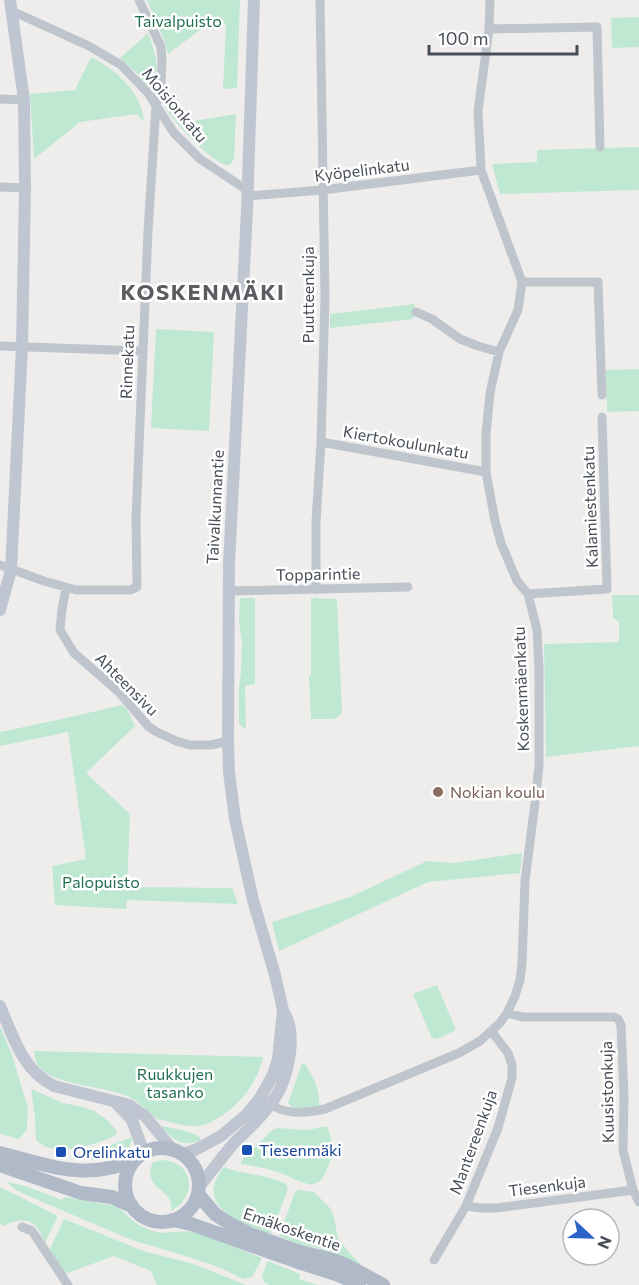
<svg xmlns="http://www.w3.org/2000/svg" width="639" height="1285" font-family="Commissioner,sans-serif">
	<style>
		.green { fill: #bfe8d3 }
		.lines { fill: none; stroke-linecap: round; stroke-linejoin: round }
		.street { stroke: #bfc5cd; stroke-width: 9 }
		.secondary { stroke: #bfc6d1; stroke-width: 12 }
		.primary { stroke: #afb9c8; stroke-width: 14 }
		.education-dot { fill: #8d6e63; stroke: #fff; stroke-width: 2 }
		.transit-dot { fill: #1a4fb4; stroke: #fff; stroke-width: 2 }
		.labels { text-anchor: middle; stroke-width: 5; stroke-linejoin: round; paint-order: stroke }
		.park-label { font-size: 16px; fill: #216f4f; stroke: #fff }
		.street-label { font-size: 16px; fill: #474e57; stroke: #fff }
		.education-label { font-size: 16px; fill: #785e54; stroke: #fff; text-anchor: start }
		.transit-label { font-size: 16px; fill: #164399; stroke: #fff; text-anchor: start }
		.district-label { font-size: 22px; font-weight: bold; letter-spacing: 1.5px; fill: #5a5c60; stroke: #fff }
	</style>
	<rect width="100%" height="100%" fill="#efedec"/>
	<path class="green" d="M147 0H240L237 88 223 89 226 24H208L168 54 165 43Z
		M639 17V47L612 48 611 18Z
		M148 33C155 51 159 66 156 86L152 89 148 87 137 73 120 58Z
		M91 57C116 70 142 92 144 122L137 114 80 122 34 159 30 94 75 90Z
		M164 100 187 122 236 114 234 159C232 162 232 164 228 165 215 166 172 120 166 109 163 104 164 104 164 100Z
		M639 147V190L500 194 492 164 537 162V150Z
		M415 304 413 319 330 328V314Z
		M156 329 214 332 209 431 151 428Z
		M639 369V411L607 412 606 370Z
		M612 595H639V746L546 757 544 644 619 642V622L613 618Z
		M240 598H255V684L245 686 246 729 241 726 239 722V688L241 671 242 642 239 622Z
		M311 598 337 599 342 714 334 719H311L309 676 311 675Z
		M122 705 127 709 135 726 86 773 130 814 127 887 232 888 238 904 127 900 126 909 55 905 52 866 86 859 68 732 0 746V732L62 719Z
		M522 853 520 873 428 882 279 951 272 922 350 897 427 861 454 863Z
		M437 985 456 1030 437 1039 432 1038 413 994Z
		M0 1026 12 1055 28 1108 27 1130 19 1139 0 1134Z
		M34 1051 263 1057C261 1064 259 1072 255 1079 246 1098 220 1123 198 1126 186 1127 172 1123 160 1119L158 1120C148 1111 138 1100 125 1095 102 1086 50 1085 37 1064 35 1061 35 1054 34 1051Z
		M304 1063 305 1064C314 1078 320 1089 319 1106L311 1108H293L288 1103 302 1064Z
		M31 1089 63 1103 83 1107 94 1111 107 1120 117 1131 116 1135C96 1145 54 1159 36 1140L35 1117Z
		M161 1126C168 1127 194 1132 198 1136 199 1137 200 1138 201 1140 181 1148 174 1140 161 1126Z
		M327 1126C334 1146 336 1151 326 1171 324 1176 320 1183 314 1184 304 1186 288 1175 278 1172 266 1168 254 1166 241 1164V1161L272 1130 278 1128 307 1130Z
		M132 1137C130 1162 108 1161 88 1159V1154Z
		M161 1160C194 1161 199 1196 171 1211 175 1187 143 1193 152 1163Z
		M224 1167C244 1175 266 1174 286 1184L288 1189 271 1234C241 1224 192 1206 224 1167Z
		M6 1182 25 1186 62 1200 65 1197 115 1206 123 1211 132 1220 142 1227 153 1231 162 1233 188 1231 203 1234 262 1258 252 1277 243 1279 221 1268 186 1256 132 1240 40 1201 16 1190Z
		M0 1187 56 1215 57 1218 45 1243C42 1237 40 1230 35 1225 27 1217 12 1221 3 1226L0 1224Z
		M299 1190 314 1192 330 1208 334 1217 338 1238 351 1255 362 1265 314 1247 300 1245 279 1236 295 1192Z
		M64 1219 146 1252 194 1264 246 1285H157L151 1271 114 1256 65 1274 51 1253 50 1249Z
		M268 1261 300 1274 299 1279 318 1285H269L263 1281 262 1276Z"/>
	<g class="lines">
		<path class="street" d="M12 11 89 46 121 65 148 93 174 133 200 159 247 190
			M489 29 597 27 600 147
			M0 99 24 100
			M0 187 25 188
			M247 196 322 190 481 170
			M522 282H598L602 395
			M416 312 432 319 460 339 478 346 499 352
			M0 346 142 351
			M321 442 486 472
			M0 565 44 581 76 590H130L137 587 136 518 148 231 156 106 161 84 162 61 161 47 139 0
			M66 588 62 609 60 630 74 653 119 692 148 726 155 731 176 741 190 745H211L228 741
			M316 590V521L321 442 325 296 320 0
			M228 591 408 587
			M528 594 607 589 602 417
			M507 1013 523 1017H614L618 1019 621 1025 624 1096 623 1150 633 1190 639 1202
			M265 1101C284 1115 302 1114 325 1109L459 1053 480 1041 500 1023 507 1013 515 996 520 980 522 964 525 881 535 803 539 765V668L537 630 528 594 517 581 501 543 495 521 486 472V434L490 393 499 352 518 310 522 282 481 170 478 111 489 29 490 0
			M466 1206 481 1208H496L633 1190
			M22 1227 32 1231 68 1285
			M434 1260 466 1206 480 1172 498 1128 512 1078V1065L508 1053 492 1032"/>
		<path class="secondary" d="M0 610 11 570 22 347 25 188 24 100 10 0
			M0 1006C13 1036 22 1070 54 1086L129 1105 145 1116 172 1149
			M115 1102 132 1120 144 1153
			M182 1154 195 1150 221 1136 247 1114 260 1098 273 1075 278 1059 283 1010 275 975 253 900 235 819 229 772 228 741 229 564 247 210 254 0
			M199 1187C211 1172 222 1157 234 1143 246 1131 259 1120 269 1106 287 1085 298 1039 285 1014"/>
		<path class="primary" d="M125 1185a37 37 0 1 1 74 0a37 37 0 1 1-74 0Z
			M0 1153C31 1161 64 1173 96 1170 109 1169 121 1165 133 1162
			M0 1165 81 1193 112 1197 132 1206
			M198 1194 215 1214 230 1224 250 1234 297 1251 333 1260 346 1265 383 1285
			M173 1220 191 1224 298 1262 339 1275 359 1285"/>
	</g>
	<circle class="education-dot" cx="438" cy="792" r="6"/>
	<g class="transit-dot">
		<rect x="241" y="1144" width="12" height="12" rx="3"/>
		<rect x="55" y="1146" width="12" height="12" rx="3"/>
	</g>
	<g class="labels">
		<g class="park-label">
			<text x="178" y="27">Taivalpuisto</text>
			<text x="101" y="888">Palopuisto</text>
			<text x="175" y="1080">Ruukkujen<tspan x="175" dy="18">tasanko</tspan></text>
		</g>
		<g class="street-label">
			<text transform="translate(175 105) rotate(50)" y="6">Moisionkatu</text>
			<text transform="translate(362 170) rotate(-7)" y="6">Kyöpelinkatu</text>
			<text transform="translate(308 295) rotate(-90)" y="6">Puutteenkuja</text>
			<text transform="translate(127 362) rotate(-88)" y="6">Rinnekatu</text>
			<text transform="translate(406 442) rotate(10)" y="6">Kiertokoulunkatu</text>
			<text transform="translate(215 507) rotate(-87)" y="6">Taivalkunnantie</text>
			<text transform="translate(590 507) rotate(-92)" y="6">Kalamiestenkatu</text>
			<text transform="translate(318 574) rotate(-1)" y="6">Topparintie</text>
			<text transform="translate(127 684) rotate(45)" y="6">Ahteensivu</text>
			<text transform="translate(521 689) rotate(-92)" y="6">Koskenmäenkatu</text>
			<text transform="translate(607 1092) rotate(-91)" y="6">Kuusistonkuja</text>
			<text transform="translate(473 1142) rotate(-70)" y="6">Mantereenkuja</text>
			<text transform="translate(547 1186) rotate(-7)" y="6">Tiesenkuja</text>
			<text transform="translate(292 1229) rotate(19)" y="6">Emäkoskentie</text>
		</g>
		<g class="education-label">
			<text x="450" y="798">Nokian koulu</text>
		</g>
		<g class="transit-label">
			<text x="259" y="1156">Tiesenmäki</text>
			<text x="73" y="1158">Orelinkatu</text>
		</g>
		<g class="district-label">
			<text x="203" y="300">KOSKENMÄKI</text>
		</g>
	</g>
	<g transform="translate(591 1237) rotate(112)"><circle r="28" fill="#ffffff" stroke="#b5b8bc" stroke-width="1.5"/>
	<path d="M0-4.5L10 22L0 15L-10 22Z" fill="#2e63c7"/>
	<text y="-9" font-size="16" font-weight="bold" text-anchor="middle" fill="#474e57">N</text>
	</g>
	<path d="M429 45v9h148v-9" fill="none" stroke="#474e57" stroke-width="3"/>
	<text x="438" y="45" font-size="18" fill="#474e57" stroke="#ffffff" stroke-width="4.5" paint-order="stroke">100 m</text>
</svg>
